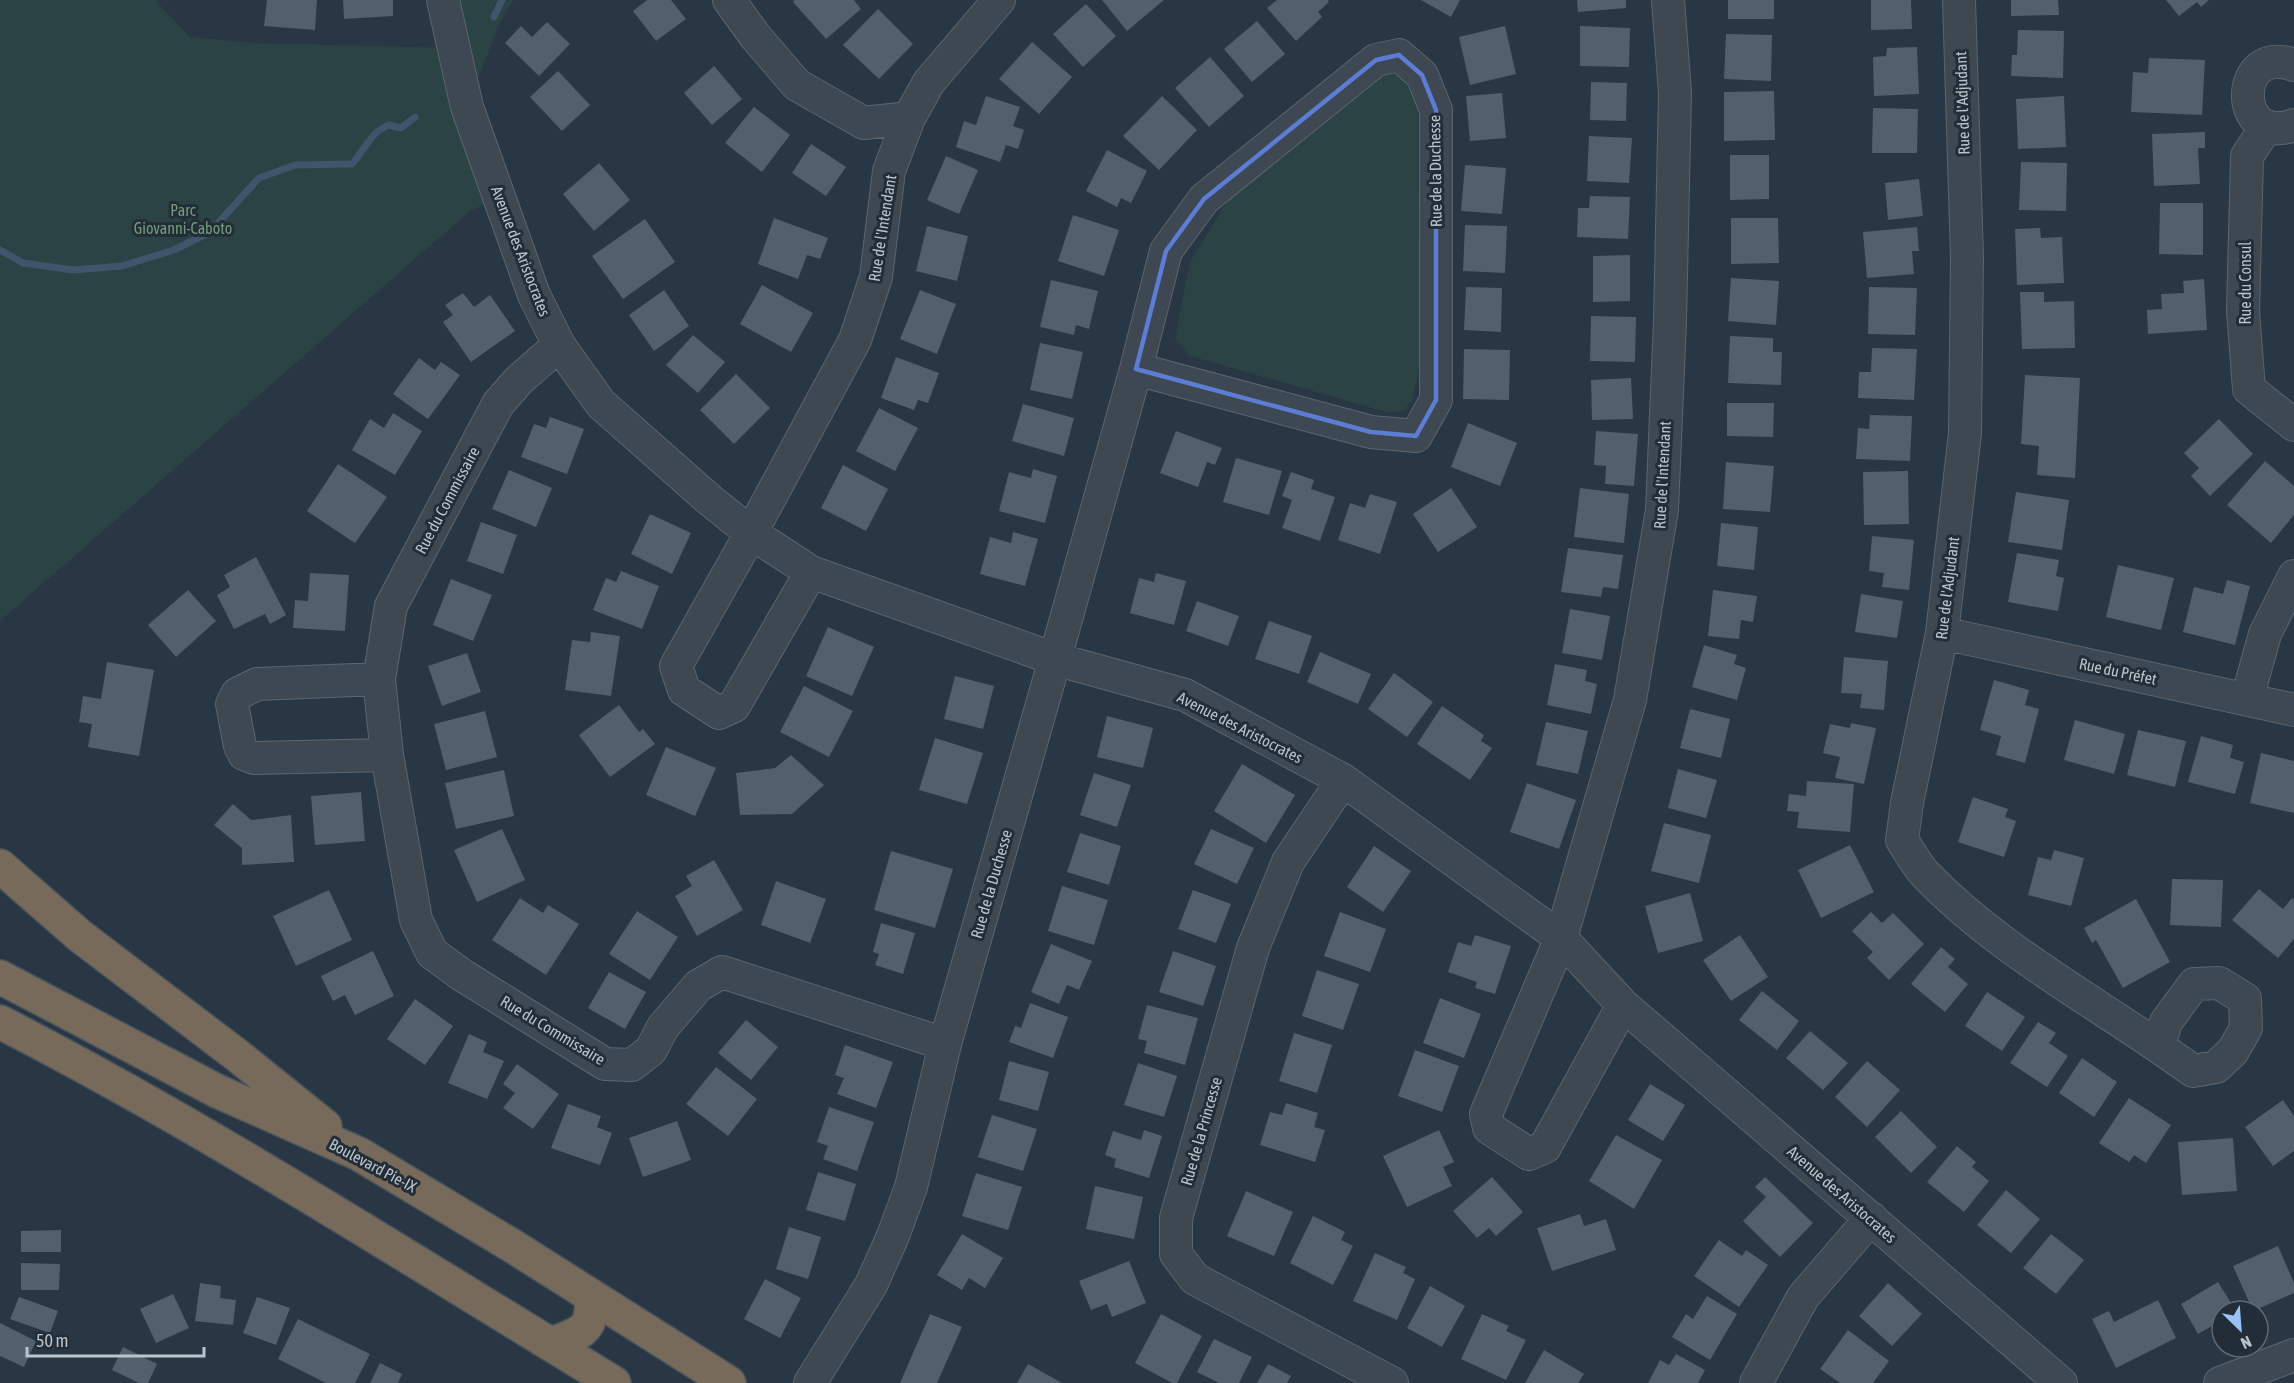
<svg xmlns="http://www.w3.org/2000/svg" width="2294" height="1383" font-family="'Asap Condensed',sans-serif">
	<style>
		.green { fill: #2b4344 }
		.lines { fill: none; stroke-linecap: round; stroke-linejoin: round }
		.stream { stroke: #40556b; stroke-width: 7 }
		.building { fill: #525f6d }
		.minor-casing { stroke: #5c6670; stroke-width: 34 }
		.highway-casing { stroke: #48535d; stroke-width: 36 }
		.minor { stroke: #3d4852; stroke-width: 32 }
		.highway { stroke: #786a5b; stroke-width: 33 }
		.marked { fill: none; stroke: #5c7dd3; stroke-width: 4.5; stroke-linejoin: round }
		.labels { text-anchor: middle; stroke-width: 6; stroke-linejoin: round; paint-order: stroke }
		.street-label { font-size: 16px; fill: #bbc3cc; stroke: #222d38 }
		.park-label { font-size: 16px; fill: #739c7a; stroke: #222d38 }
	</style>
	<rect width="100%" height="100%" fill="#293643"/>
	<path class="green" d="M0 0H155L190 37 256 43 452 48 443 0H514L500 22 467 107 499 198 470 211 0 621Z
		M1382 66 1411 80 1418 108 1420 366 1412 400 1404 411 1386 412 1190 356 1175 338 1190 262 1229 198Z"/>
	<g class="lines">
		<path class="stream" d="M494 17 502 0
			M0 250 23 263 73 270 122 266 174 250 210 232 259 178 295 165 352 164C365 150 370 132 389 125L401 128 415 117"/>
	</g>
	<path class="building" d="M267 0H317L315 30 264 26Z
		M343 0H393V16L344 19Z
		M647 0H671L686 19 656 41 633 11Z
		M794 0H854L861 9 826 39 793 2Z
		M1102 0H1164L1127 31Z
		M1277 0H1328L1329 2 1318 12 1322 17 1296 41 1267 8Z
		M1421 0H1460L1451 17Z
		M1577 0H1626V8L1578 12Z
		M1728 0H1774V19H1728Z
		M1871 0H1911L1912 29 1871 30Z
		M2011 0H2058L2059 15 2011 16Z
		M2166 0H2209L2201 7 2197 2 2179 16Z
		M1086 4 1116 36 1083 67 1053 34Z
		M878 9 913 44 879 79 843 45Z
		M1257 21 1285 54 1252 82 1224 49Z
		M547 22 570 44 539 76 505 43 521 26 532 37Z
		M1505 26 1516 74 1470 85 1459 37Z
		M1580 26 1630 28 1629 67 1580 66Z
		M2018 30 2064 31 2063 78 2011 76 2012 55H2017Z
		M1726 34 1772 35 1771 81 1724 79Z
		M1032 42 1072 77 1039 114 999 79Z
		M1917 47 1919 94 1874 96 1873 57 1886 56 1887 48Z
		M1210 57 1244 96 1209 127 1175 88Z
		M2149 58 2205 60 2202 115 2131 112 2133 72 2148 73Z
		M714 66 742 99 712 125 684 93Z
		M558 71 590 105 562 131 530 97Z
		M1591 82 1627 83 1626 121 1590 120Z
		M1774 91 1775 140 1724 141V92Z
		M1502 93 1506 138 1470 141 1466 96Z
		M986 96 1020 107 1013 126 1024 130 1018 149 1006 145 1000 162 956 147 964 121 976 125Z
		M1162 96 1197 130 1159 170 1123 136Z
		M2064 96 2066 147 2018 149 2016 99Z
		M754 107 790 135 762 172 725 143Z
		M1873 108 1918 109 1917 153H1872Z
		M2205 132V148H2198L2200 184 2154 186 2152 134Z
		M1589 136 1632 138 1629 183 1587 181Z
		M811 144 846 167 826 196 792 173Z
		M1107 150 1147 171 1131 203 1121 198 1117 207 1086 191Z
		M1730 155H1769V199L1730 200Z
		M946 156 978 170 959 214 927 200Z
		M2021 162 2067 163 2066 211 2019 210Z
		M599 163 630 200 594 231 563 194Z
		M1465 165 1506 168 1502 214 1461 211Z
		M1919 179 1923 216 1888 220 1885 183Z
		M1590 196 1630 197 1628 239 1577 237 1578 208H1589Z
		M2160 203H2203V255L2159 254Z
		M1073 215 1119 230 1104 276 1058 261Z
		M774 218 828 238 820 259 807 255 798 279 758 264Z
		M1731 218H1778L1779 263 1731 264Z
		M645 219 675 262 623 299 592 256Z
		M1465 225 1507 226 1505 273 1463 271Z
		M927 226 968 236 957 281 916 271Z
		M1917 227 1919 251H1912L1914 274 1867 278 1863 232Z
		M2040 228 2041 238 2062 237 2064 283 2017 285 2015 229Z
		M1630 255V301L1593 302V256Z
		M1731 278 1779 281 1776 325 1728 321Z
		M2204 279 2207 330 2148 334 2147 310 2162 309 2161 294 2184 293 2183 281Z
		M1051 280 1098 291 1089 329 1076 325 1074 335 1040 327Z
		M762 285 813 313 791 352 740 324Z
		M1466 287 1502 288 1501 332 1464 330Z
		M1869 287 1917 288 1915 335 1868 334Z
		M664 290 689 326 654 351 629 315Z
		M920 290 956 304 937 354 900 339Z
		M2020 292H2044V302L2074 301 2075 348 2022 349Z
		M463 293 474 307 490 295 515 331 471 362 443 322 453 315 445 305Z
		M1591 316 1636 317 1635 362 1590 361Z
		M693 335 725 362 698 393 666 365Z
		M1730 336 1773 338V352H1782L1781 385 1728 383Z
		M1040 343 1083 352 1072 399 1030 390Z
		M1872 348 1917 349 1914 400 1858 398 1859 372H1871Z
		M1464 349 1510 350 1509 400 1463 399Z
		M896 357 939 373 928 403 918 400 914 410 881 398Z
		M419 358 435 370 441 362 460 375 428 419 393 394Z
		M736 374 770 408 734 444 700 410Z
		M2025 375 2080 378 2075 478 2037 475 2039 446 2021 444Z
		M1631 378 1633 419 1592 420 1591 380Z
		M1727 403H1774L1773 437 1727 436Z
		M1023 404 1074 418 1064 456 1012 441Z
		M879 408 918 428 895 471 856 451Z
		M393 413 422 431 395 475 352 450 370 419 384 428Z
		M1870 415 1912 416 1910 461 1856 459 1858 428 1869 429Z
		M550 417 584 429 567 474 521 457 534 424 546 428Z
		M2219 419 2253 454 2210 496 2191 476 2199 468 2184 453Z
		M1468 423 1517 443 1500 486 1451 467Z
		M1176 431 1222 448 1215 465 1207 462 1198 487 1160 473Z
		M1596 431 1638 434 1634 486 1605 484 1606 466 1594 465Z
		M1236 458 1282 471 1269 515 1223 502Z
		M2265 461 2294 486V515L2271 543 2227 505Z
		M1726 462 1774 466 1770 512 1723 509Z
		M338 464 387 497 355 543 307 511Z
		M843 465 888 489 866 531 821 508Z
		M1033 469 1057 476 1045 523 999 511 1009 472 1031 478Z
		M509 470 552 488 536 527 492 509Z
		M1908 471 1909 524 1864 525 1863 472Z
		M1291 472 1314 480 1311 489 1335 497 1320 541 1282 528 1292 500 1282 496Z
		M1451 488 1477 527 1438 552 1413 514Z
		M1580 488 1629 494 1624 543 1574 537Z
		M2016 492 2069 500 2062 550 2008 542Z
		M1370 494 1397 502 1380 554 1338 540 1350 503 1365 508Z
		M650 514 691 533 672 574 631 554Z
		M481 522 517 535 503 574 467 561Z
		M1721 523 1758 527 1754 570 1717 566Z
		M1013 532 1038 539 1025 586 980 574 990 537 1011 543Z
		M1872 536 1914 540 1909 590 1882 587 1884 573 1869 571Z
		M1568 548 1623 555 1618 589 1603 587 1601 597 1561 592Z
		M2017 553 2059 560 2056 576 2064 578 2058 611 2008 602Z
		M256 557 286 615 270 624 265 614 234 629 217 595 230 587 224 575Z
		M2118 565 2174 578 2161 630 2106 617Z
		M621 571 659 586 642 629 593 610 606 578 616 582Z
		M310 573 349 575 345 631 293 628 295 600 308 601Z
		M1156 573 1186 581 1174 625 1130 613 1139 578 1154 582Z
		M451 579 492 595 473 641 433 625Z
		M2227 580 2250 586 2235 645 2183 632 2194 587 2223 594Z
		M188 590 216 621 176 657 148 625Z
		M1713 590 1757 596 1753 622 1741 620 1739 639 1708 636Z
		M1861 594 1903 601 1897 638 1855 632Z
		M1197 601 1239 616 1228 646 1186 631Z
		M1570 609 1610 616 1602 660 1562 653Z
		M1269 621 1312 636 1299 674 1255 659Z
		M828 627 874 647 852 696 806 676Z
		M591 632 620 636 611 696 565 690 572 640 590 642Z
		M1704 645 1737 655 1734 664 1746 668 1737 700 1692 687Z
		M1320 652 1371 674 1358 704 1307 682Z
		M467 653 481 692 442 706 428 666Z
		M1844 657 1888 661 1884 710 1860 708 1862 694 1841 693Z
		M107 662 154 670 139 756 88 747 92 724 79 722 83 696 101 699Z
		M1555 664 1587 670 1585 681 1597 684 1591 714 1547 705Z
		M1394 673 1433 702 1407 737 1368 709Z
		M955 676 994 686 983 729 944 719Z
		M1994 680 2029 690 2025 705 2039 709 2025 763 1996 755 2001 736 1980 730Z
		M804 686 853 711 829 757 780 732Z
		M619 705 639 732 643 729 655 744 610 777 579 735Z
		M1442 706 1484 735 1481 741 1492 748 1470 780 1417 744Z
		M1690 709 1730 719 1721 758 1680 748Z
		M485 711 497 757 446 770 434 724Z
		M1107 716 1153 728 1143 768 1097 757Z
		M2075 720 2125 734 2114 774 2064 760Z
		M1546 722 1588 731 1578 774 1536 765Z
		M1851 723 1876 728 1864 784 1835 778 1840 757 1823 753 1830 724 1850 728Z
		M2138 730 2186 741 2175 787 2127 775Z
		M2201 736 2233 745 2230 758 2244 762 2235 794 2188 782Z
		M935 738 983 753 967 804 919 790Z
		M666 747 716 768 695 816 646 795Z
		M2261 753 2294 761V813L2250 803Z
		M791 755 824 785 792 814 740 815 736 773 775 768Z
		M1242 764 1295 795 1266 843 1214 811Z
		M1678 769 1717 780 1706 818 1668 808Z
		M504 770 514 816 456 829 445 783Z
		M1094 773 1131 785 1117 827 1080 815Z
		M1807 781 1854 784 1850 832 1797 828 1799 812 1787 811 1789 794 1806 796Z
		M1527 783 1576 800 1559 849 1510 832Z
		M361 792 365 841 315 845 311 796Z
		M1973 797 2008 809 2005 817 2016 821 2004 857 1958 842Z
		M233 804 251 820 291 815 294 862 242 865V848L214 825Z
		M1664 823 1711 835 1699 883 1651 871Z
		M502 829 525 880 477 902 454 850Z
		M1211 829 1254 848 1237 884 1194 864Z
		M1080 833 1121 846 1109 885 1067 872Z
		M1850 845 1874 892 1821 918 1798 870Z
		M1374 846 1411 871 1383 912 1347 887Z
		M2054 850 2084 858 2071 906 2028 895 2038 857 2051 860Z
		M891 851 953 869 935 928 874 910Z
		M714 860 743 910 697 936 675 896 692 886 686 876Z
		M2172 879 2223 880 2221 927 2170 925Z
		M776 881 826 899 810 943 761 925Z
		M1062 886 1108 900 1094 945 1048 931Z
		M2259 889 2283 909 2292 898 2294 900V939L2278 958 2232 920Z
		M329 890 352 940 296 966 273 916Z
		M1193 890 1231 904 1216 943 1178 929Z
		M1690 893 1703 941 1658 953 1645 906Z
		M520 898 543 913 548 905 579 924 546 975 492 940Z
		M2136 899 2170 962 2123 988 2096 940 2092 943 2084 928Z
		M637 911 678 937 650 980 609 954Z
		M1340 912 1386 929 1370 972 1324 956Z
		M1871 912 1882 923 1893 913 1924 944 1889 980 1867 958 1873 952 1852 931Z
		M881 923 915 933 903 974 875 965 879 954 873 952Z
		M1475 935 1511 946 1495 994 1475 988 1477 982 1448 972 1458 942 1471 946Z
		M1740 935 1768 977 1731 1001 1703 960Z
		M1051 944 1092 961 1079 990 1067 985 1059 1004 1031 992Z
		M1941 947 1955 959 1948 967 1968 984 1945 1012 1911 984Z
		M373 951 394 996 355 1015 345 995 333 1001 321 976Z
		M1173 951 1216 966 1203 1006 1159 992Z
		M1317 970 1359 984 1343 1030 1302 1016Z
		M609 972 646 992 625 1029 588 1008Z
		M1762 991 1799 1021 1777 1050 1739 1020Z
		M1987 992 2025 1017 2002 1051 1965 1026Z
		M1440 998 1481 1014 1464 1058 1423 1043Z
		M415 999 453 1026 425 1065 387 1039Z
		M1030 1003 1068 1017 1053 1058 1009 1042 1015 1026 1021 1028Z
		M1147 1005 1198 1018 1185 1065 1144 1053 1147 1041 1138 1039Z
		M746 1020 778 1047 751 1080 718 1053Z
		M2038 1022 2056 1033 2049 1043 2068 1056 2047 1087 2010 1063Z
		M1810 1031 1848 1063 1823 1090 1786 1058Z
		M1294 1033 1332 1045 1317 1093 1279 1081Z
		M469 1034 487 1042 483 1052 504 1061 487 1099 448 1083Z
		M845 1045 893 1062 876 1108 837 1094 844 1078 835 1075Z
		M1415 1050 1459 1066 1442 1112 1398 1096Z
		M2082 1058 2117 1082 2094 1117 2059 1093Z
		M1009 1061 1049 1072 1038 1111 999 1100Z
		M1867 1061 1900 1090 1867 1127 1835 1097Z
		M1138 1063 1177 1076 1164 1117 1124 1105Z
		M517 1064 559 1094 533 1129 503 1108 515 1093 503 1084Z
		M716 1067 757 1099 728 1136 686 1104Z
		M1650 1084 1685 1105 1663 1141 1628 1120Z
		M2129 1098 2171 1125 2146 1163 2134 1155 2129 1162 2099 1143Z
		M2283 1100 2294 1116V1151L2273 1166 2245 1127Z
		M1286 1103 1318 1113 1314 1127 1325 1130 1315 1162 1260 1145 1270 1112 1282 1115Z
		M568 1104 601 1116 597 1127 612 1133 600 1165 551 1148Z
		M829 1107 874 1122 857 1171 823 1159 828 1146 817 1142Z
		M1901 1111 1937 1147 1911 1173 1875 1137Z
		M992 1115 1037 1129 1023 1171 978 1157Z
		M677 1121 691 1160 643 1177 629 1138Z
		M1144 1130 1162 1136 1149 1178 1114 1167 1116 1159 1105 1155 1113 1131 1141 1140Z
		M1439 1130 1454 1162 1443 1167 1452 1186 1407 1207 1383 1156Z
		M1616 1135 1662 1160 1634 1209 1589 1181Z
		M2233 1138 2237 1191 2182 1195 2178 1142Z
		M1957 1146 1976 1162 1972 1167 1989 1181 1964 1212 1927 1182Z
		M818 1172 856 1184 845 1221 806 1210Z
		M976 1173 1022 1187 1008 1230 962 1216Z
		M1492 1177 1523 1212 1496 1236 1489 1228 1477 1238 1453 1211Z
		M1765 1177 1813 1223 1780 1257 1743 1221 1766 1197 1755 1187Z
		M1095 1186 1143 1197 1134 1239 1086 1229Z
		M2006 1190 2040 1219 2011 1253 1977 1225Z
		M1246 1191 1293 1212 1274 1256 1227 1236Z
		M1580 1214 1584 1226 1606 1219 1616 1250 1552 1271 1537 1228Z
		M1313 1216 1345 1232 1341 1240 1353 1246 1333 1285 1290 1263Z
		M789 1227 821 1237 808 1279 776 1269Z
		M61 1230V1252H21V1231Z
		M962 1234 1003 1258 985 1288 969 1278 962 1290 937 1275Z
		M2051 1234 2084 1260 2056 1294 2023 1268Z
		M1719 1240 1742 1256 1746 1250 1768 1265 1739 1307 1694 1276Z
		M2278 1246 2294 1283V1293L2253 1311 2233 1266Z
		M1375 1253 1406 1267 1403 1273 1415 1279 1397 1320 1353 1301Z
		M1129 1261 1146 1303 1112 1317 1107 1304 1091 1310 1079 1281Z
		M21 1263 60 1264 59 1290H21Z
		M765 1279 801 1298 780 1338 744 1319Z
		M2218 1282 2236 1311H2222V1320L2198 1334 2181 1304Z
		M200 1283 221 1286 220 1298 236 1300 233 1325 195 1321Z
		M1888 1283 1922 1314 1892 1346 1859 1316Z
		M1430 1286 1465 1306 1442 1347 1407 1328Z
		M173 1294 189 1328 156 1343 140 1309Z
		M1707 1296 1737 1314 1710 1360 1672 1337 1686 1314 1693 1319Z
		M19 1297 58 1311 50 1333 10 1319Z
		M257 1297 290 1308 276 1345 243 1333Z
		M2158 1300 2176 1338 2116 1368 2092 1319 2109 1311 2114 1322Z
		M930 1314 962 1327 937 1383H900Z
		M1161 1314 1202 1336 1177 1383H1172L1135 1363Z
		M1482 1314 1509 1326 1506 1331 1526 1340 1506 1380 1461 1359Z
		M298 1319 370 1354 355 1383H326L278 1359Z
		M0 1323 36 1341 24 1367 0 1356Z
		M1848 1330 1889 1361 1873 1383H1840L1820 1369Z
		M1214 1339 1252 1357 1239 1383H1219L1197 1372Z
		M123 1347 157 1364 148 1383H139L112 1370Z
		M1544 1350 1584 1374 1578 1383H1525Z
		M1676 1354 1705 1370 1698 1383H1648L1660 1360 1669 1365Z
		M380 1363 402 1374 398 1383H370Z
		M1028 1364 1062 1383H1017Z
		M1268 1364 1291 1376 1287 1383H1257Z"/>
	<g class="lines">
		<defs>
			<path id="minor" d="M443 0 467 107 534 295 559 345 601 404 711 501 751 533 811 572 1055 659 1185 695 1343 780 1561 938 1623 1005 2061 1383
				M729 0 755 36 797 85 864 123 909 118
				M1959 0 1967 257 1965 433 1942 633 1907 803 1902 840C1909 851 1916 864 1925 874 2002 954 2103 1005 2193 1071L2216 1067 2233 1051 2246 1028 2245 999 2219 983 2194 984 2166 1022 2159 1046
				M2294 65C2233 42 2232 148 2294 125
				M2267 126 2247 156 2243 311 2249 389 2294 425
				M559 345 519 380 498 404 391 606 379 679 387 755 416 920 432 953 462 975 605 1064 632 1065 651 1050 663 1027 698 986 722 972 945 1044
				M811 572 734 706 719 713 684 690 676 666 751 533 855 340 876 277 889 171 909 118 929 82 999 0
				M1942 633 2294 710
				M379 679 257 684 237 694 232 704 240 746 244 754 254 758 387 755
				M2247 699 2265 634 2294 576
				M1343 780 1288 862 1253 948 1176 1218V1254L1195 1279 1392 1383
				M1623 1005 1545 1147 1529 1154 1489 1128 1486 1114 1561 938 1630 700 1662 510 1670 321 1675 93 1668 0
				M810 1383 871 1285 893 1236 911 1187 945 1044 1049 680 1136 369 1166 251 1204 199 1376 60 1399 55 1422 75 1436 110V400L1416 436 1371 432 1136 369
				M1756 1383 1803 1297 1871 1218
				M2220 1383 2294 1355"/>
			<path id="highway" d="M0 866 80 936 238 1056 325 1126
				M0 977 217 1091 359 1154 511 1245 729 1383
				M0 1022C212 1131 411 1260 614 1383
				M551 1344C581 1333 594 1331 591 1296"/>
		</defs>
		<use href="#minor" class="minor-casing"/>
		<use href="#highway" class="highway-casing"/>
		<use href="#minor" class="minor"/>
		<use href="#highway" class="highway"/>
	</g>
	<path class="marked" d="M1399 55 1422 75 1436 110V400L1416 436 1371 432 1136 369 1166 251 1204 199 1376 60Z"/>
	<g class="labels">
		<g class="street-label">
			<text transform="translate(1962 103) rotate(-92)" y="6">Rue de l'Adjudant</text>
			<text transform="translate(1435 171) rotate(-91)" y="6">Rue de la Duchesse</text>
			<text transform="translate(882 228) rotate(-81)" y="6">Rue de l'Intendant</text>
			<text transform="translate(521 251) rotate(69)" y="6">Avenue des Aristocrates</text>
			<text transform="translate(2245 283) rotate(-90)" y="6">Rue du Consul</text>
			<text transform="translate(1662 475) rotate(-87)" y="6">Rue de l'Intendant</text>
			<text transform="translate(447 500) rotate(-62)" y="6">Rue du Commissaire</text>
			<text transform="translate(1947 588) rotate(-83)" y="6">Rue de l'Adjudant</text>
			<text transform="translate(2118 671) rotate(12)" y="6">Rue du Préfet</text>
			<text transform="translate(1240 727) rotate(27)" y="6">Avenue des Aristocrates</text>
			<text transform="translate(991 884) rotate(-74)" y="6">Rue de la Duchesse</text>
			<text transform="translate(553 1030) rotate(31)" y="6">Rue du Commissaire</text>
			<text transform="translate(1201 1131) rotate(-74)" y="6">Rue de la Princesse</text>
			<text transform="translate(373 1165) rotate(28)" y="6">Boulevard Pie-IX</text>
			<text transform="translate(1842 1194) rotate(41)" y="6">Avenue des Aristocrates</text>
		</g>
		<g class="park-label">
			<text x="183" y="216">Parc<tspan x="183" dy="18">Giovanni-Caboto</tspan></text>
		</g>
	</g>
	<g transform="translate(2240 1329) rotate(155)"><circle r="28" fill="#222d38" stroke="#5f6973" stroke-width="1.5"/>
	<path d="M0-4.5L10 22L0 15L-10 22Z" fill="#99c2f3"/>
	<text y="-9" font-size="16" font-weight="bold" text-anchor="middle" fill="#bbc3cc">N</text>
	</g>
	<path d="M27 1347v9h177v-9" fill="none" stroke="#bbc3cc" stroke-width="3"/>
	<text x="36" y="1347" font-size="18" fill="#bbc3cc" stroke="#222d38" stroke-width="4.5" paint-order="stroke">50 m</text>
</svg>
